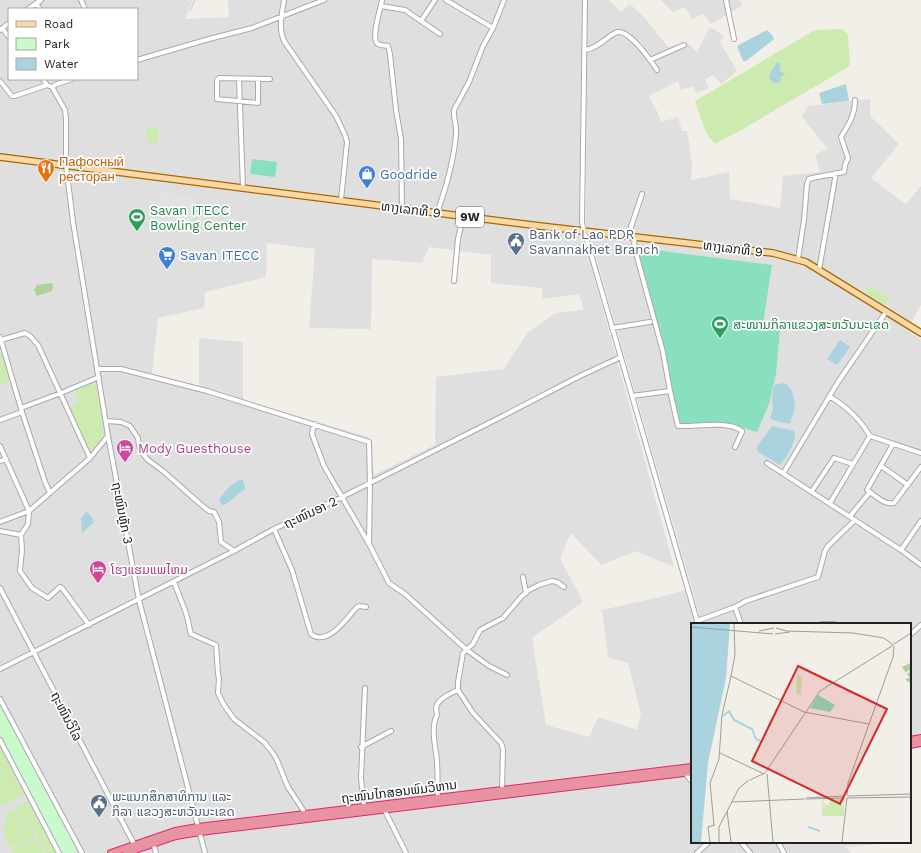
<svg xmlns="http://www.w3.org/2000/svg" width="921" height="853" font-family="'Work Sans','Noto Sans Lao',sans-serif">
	<style>
		.residential { fill: #e0dfdf; fill-rule: evenodd }
		.grass { fill: #cdebb0 }
		.forest { fill: #add19e }
		.park { fill: #c8facc }
		.pitch { fill: #88e0be }
		.parking { fill: #e2e2e2 }
		.water { fill: #aad3df }
		.lines { fill: none; stroke-linecap: round; stroke-linejoin: round }
		.stream { stroke: #aad3df; stroke-width: 1 }
		.minor-casing { stroke: #a9a9a9; stroke-width: 6 }
		.major-casing { stroke: #a06b00; stroke-width: 8 }
		.highway-casing { stroke: #dc2a67; stroke-width: 8 }
		.minor { stroke: #fff; stroke-width: 4 }
		.major { stroke: #fcd6a4; stroke-width: 5.5 }
		.highway { stroke: #e892a2; stroke-width: 6 }
		.labels { text-anchor: middle; stroke-width: 3.5; stroke-linejoin: round; paint-order: stroke }
		.shield { fill: #fff; stroke: #646464; stroke-width: 1 }
		.shield-label { font-size: 12px; font-weight: bold; fill: #222 }
		.food-label { font-size: 13px; fill: #c56008; stroke: #fff; text-anchor: start }
		.shop-label { font-size: 13px; fill: #366cbe; stroke: #fff; text-anchor: start }
		.street-label { font-size: 13px; fill: #222; stroke: #fff }
		.leisure-label { font-size: 13px; fill: #27864d; stroke: #fff; text-anchor: start }
		.service-label { font-size: 13px; fill: #4e5e75; stroke: #fff; text-anchor: start }
		.hotel-label { font-size: 13px; fill: #b23c85; stroke: #fff; text-anchor: start }
		.inset-river { fill: none; stroke: #aad3df; stroke-width: 2 }
		.inset-road { fill: none; stroke: #9f9d99; stroke-width: 1 }
		.view { fill: #d62828; fill-opacity: 0.15; stroke: #d62828; stroke-width: 2 }
		.inset-edge { fill: none; stroke: #222; stroke-width: 2 }
	</style>
	<rect width="100%" height="100%" fill="#f2efe9"/>
	<path class="residential" d="M0 0H193L185 19 229 17 228 0H582L579 222 674 567 636 551 601 565 571 533 560 558 583 602 532 638 546 725 589 737 598 717 637 730 641 714 628 663 608 657 602 610 660 597 685 590 695 624H692V842H881L880 844 846 847 851 853H0ZM9 9H137V79H9ZM267 243 315 249 309 328 371 329 372 259 422 263 429 247 491 255V283L542 288V299L579 294 584 310 556 313 528 332 504 369 436 377 435 445 374 475 369 437 243 400V342L199 338V387L152 374 158 318 204 308 205 292 266 277Z
		M587 0H609L621 12 630 4 644 17 668 47 686 42 697 52 710 27 724 36 720 42 737 71 721 84 713 75 705 79 709 88 696 93 693 86 681 90 678 81 649 96 658 113 661 122 678 117 682 131H687L692 161 691 180 729 172 730 199 780 208 783 176 820 172 815 154 828 149 802 117 808 106 870 99V116L899 144 871 178 906 204 921 186V305L907 330 921 339V737L910 738V624H702L586 223Z
		M660 0H740L742 6 711 24 703 14 692 19 685 7 673 12Z"/>
	<path class="grass" d="M842 29 848 34 850 66 738 132 715 144 706 133 695 101 815 30Z
		M146 124H148L149 128H159L157 143 147 142Z
		M869 285 889 298 885 305 867 294 868 291 866 290Z
		M3 355 6 362 11 381 0 386V356Z
		M95 382 100 401 105 433 93 451 90 452 69 408 76 405 78 399 75 389Z
		M0 745 24 795 3 806 0 802Z
		M28 801 56 853H46L32 826 24 822 16 807Z
		M15 808 23 824 31 827 36 838 10 848 4 835 6 834 3 828 7 820 6 812Z
		M37 839 44 853H13L11 850Z"/>
	<path class="forest" d="M52 283 53 287 52 291 37 296 34 290 37 285Z"/>
	<path class="park" d="M0 702 76 846 74 853H61L0 736Z"/>
	<path class="pitch" d="M252 159 277 162 275 177 250 174Z
		M639 248 772 265 763 324 780 329 776 374 769 404 757 432 726 423 681 424 678 421 664 350 638 259Z"/>
	<path class="parking" d="M160 192 194 195 190 230 156 226Z"/>
	<path class="water" d="M767 30 772 35 774 39 773 40 746 61H743L737 46Z
		M777 63H780V71L785 74 781 77 780 82 775 83 770 80 769 77C770 74 774 65 777 63Z
		M846 84 849 101 822 104 819 93Z
		M840 340 850 347 837 365 827 359Z
		M784 383C793 387 796 402 794 412 792 416 791 419 790 424L772 420 770 417 773 410 772 398 774 386 777 384Z
		M772 426 794 431 795 433C795 445 787 456 780 465L758 452 756 448Z
		M242 479 245 486V489L226 504 222 505 219 499C225 491 232 483 242 479Z
		M87 511 93 519V523L82 533 81 518Z"/>
	<g class="lines">
		<path class="stream" d="M190 11 195 0"/>
		<defs>
			<path id="minor" d="M81 0 85 9
				M284 0C282 14 278 27 284 41L336 116 345 135 347 142 341 200
				M382 0C381 8 370 39 378 44 381 46 385 45 388 46L390 54 396 110 401 139 402 208
				M446 0 493 28
				M585 0 582 223 698 624
				M726 0 734 39
				M36 3 40 9
				M381 6 405 10 440 34
				M28 9 41 0
				M421 21 435 0
				M2 28 9 37
				M0 30 9 23
				M585 50C598 48 604 39 615 33 627 26 651 61 657 70
				M137 60 209 39 252 28 324 0
				M650 60 684 45
				M43 79 47 85
				M239 79 243 188
				M258 79V103L217 99V80L219 78 270 79
				M0 81 12 96H15L47 85 52 87 57 84 72 79
				M52 87 65 110 66 119V165L73 222 108 436 139 600 205 853
				M437 213C446 188 454 160 456 134 457 126 453 118 454 110L469 82 483 46 493 28 504 0
				M628 236 642 194
				M798 259 804 220 807 184 809 179 812 178 844 172 845 165 848 158 841 137C849 124 855 115 855 100
				M819 270 836 173
				M454 281 458 239 463 216
				M612 328 650 322
				M0 337 22 412 45 482 50 493
				M1 340 25 333 30 336 38 345 90 458
				M97 369H121L207 391 369 442 370 483 369 544
				M670 391 678 426C696 427 728 420 742 431V432L735 447
				M632 396 670 391 663 352 634 246 635 237
				M829 396C846 406 860 419 870 436L921 453
				M21 408 61 393 99 377
				M0 420 22 412
				M106 421 121 422 130 426 138 438 139 446 143 454 148 460 163 471 199 503 209 511 214 512 219 522 221 542 234 551
				M314 424 312 434 324 466 369 544 389 583 405 594 467 650 489 666 507 675
				M893 444 867 490C876 496 884 505 894 503L921 467
				M0 446 29 511 28 524 21 535 0 531
				M0 461 6 459
				M767 463 901 550 921 565
				M881 466 908 485
				M784 472 838 382 886 312
				M812 491 834 458 853 464
				M830 503 870 436
				M850 516 870 492
				M0 522 29 511 90 458 108 436
				M274 529 292 570 311 634C328 647 347 618 357 607L360 606 366 607
				M21 535 22 550 20 571 32 588 48 598 60 587 62 588 89 625
				M901 550 921 521
				M523 577 526 593
				M174 582 186 613 191 634 216 645 218 674 219 679 218 693 224 705 234 719 264 742 272 752 276 758 288 787 303 810 304 814
				M0 588 134 844
				M735 607 741 624
				M697 621 735 607 746 601 818 577 825 551 828 546 855 520
				M821 624H834
				M910 635 921 625
				M0 669 234 551 274 529 342 497 501 417 580 376 621 357
				M0 699 82 853
				M0 740 59 853
				M361 747 391 731
				M685 773 692 782
				M502 790 503 749 501 743 473 713 458 690V682L463 653 473 644 480 630 503 618 521 597 529 590 539 585 552 581 557 582 564 587
				M438 798C437 786 438 774 437 762 436 747 430 729 437 715 437 713 436 711 436 708 437 699 451 693 458 690
				M364 807 361 778 365 688
				M384 809 406 853
				M741 842 750 853
				M778 842 784 853
				M153 843 156 853
				M697 853 709 842"/>
			<path id="major" d="M0 157 540 226 773 253 806 262 921 333"/>
			<path id="highway" d="M910 740 921 738
				M910 745 921 743
				M111 853 175 831 198 827 692 767
				M126 853 176 836 200 832 692 772"/>
		</defs>
		<use href="#minor" class="minor-casing"/>
		<use href="#major" class="major-casing"/>
		<use href="#highway" class="highway-casing"/>
		<use href="#minor" class="minor"/>
		<use href="#major" class="major"/>
		<use href="#highway" class="highway"/>
	</g>
	<defs>
		<symbol id="restaurant-pin" viewBox="-11 -11 22 30"><path d="M0 17L-7.5 6A9.5 9.5 0 1 1 7.5 6Z" fill="#e8710a" stroke="#fff"/><path d="M-5-6h1v4h1v-4h1v4h1v-4h1v5L-1.5 .5V6h-2V.5L-5-1ZM5-6V6H3V1.5H1.5Q1.5-4 5-6Z" fill="#fff"/></symbol>
		<symbol id="shop-pin" viewBox="-11 -11 22 30"><path d="M0 17L-7.5 6A9.5 9.5 0 1 1 7.5 6Z" fill="#3f7fe0" stroke="#fff"/><path d="M-5-2.5h2.3a2.7 3.5 0 0 1 5.4 0H5L5.5 6h-11ZM-1.5-2.5h3a1.5 2.3 0 0 0-3 0Z" fill="#fff"/></symbol>
		<symbol id="stadium-pin" viewBox="-11 -11 22 30"><path d="M0 17L-7.5 6A9.5 9.5 0 1 1 7.5 6Z" fill="#2e9e5b" stroke="#fff"/><path d="M0-5a6.5 5 0 1 0 0 10a6.5 5 0 1 0 0-10ZM-3.5-1.8h7v3.6h-7Z" fill="#fff"/></symbol>
		<symbol id="civic-pin" viewBox="-11 -11 22 30"><path d="M0 17L-7.5 6A9.5 9.5 0 1 1 7.5 6Z" fill="#5c6f8a" stroke="#fff"/><path d="M-.6-6.5H3V-4.5H.6V-3L4-1V1h2V6H-6V1h2V-1L-.6-3ZM-1.2 2.5V6h2.4V2.5Z" fill="#fff"/></symbol>
		<symbol id="supermarket-pin" viewBox="-11 -11 22 30"><path d="M0 17L-7.5 6A9.5 9.5 0 1 1 7.5 6Z" fill="#3f7fe0" stroke="#fff"/><path d="M-6-5.5h2.5l.6 2H6L4.5 2H-2.5L-4.4-4H-6ZM-1.5 3.2a1.3 1.3 0 1 0 .1 0ZM3 3.2a1.3 1.3 0 1 0 .1 0Z" fill="#fff"/></symbol>
		<symbol id="hotel-pin" viewBox="-11 -11 22 30"><path d="M0 17L-7.5 6A9.5 9.5 0 1 1 7.5 6Z" fill="#d1479c" stroke="#fff"/><path d="M-6-4.5h1.5V1H6V5H4.5V3h-9V5H-6ZM-4 0a1.8 1.8 0 1 1 3.6 0ZM.5 0V-2.5h3Q6-2.5 6 0Z" fill="#fff"/></symbol>
	</defs>
	<g fill-rule="evenodd">
		<use href="#restaurant-pin" x="36" y="158" width="20" height="27"/>
		<use href="#shop-pin" x="357" y="164" width="20" height="27"/>
		<use href="#stadium-pin" x="127" y="207" width="20" height="27"/>
		<use href="#civic-pin" x="506" y="231" width="20" height="27"/>
		<use href="#supermarket-pin" x="157" y="245" width="20" height="27"/>
		<use href="#stadium-pin" x="710" y="314" width="20" height="27"/>
		<use href="#hotel-pin" x="115" y="438" width="20" height="27"/>
		<use href="#hotel-pin" x="88" y="559" width="20" height="27"/>
		<use href="#civic-pin" x="89" y="793" width="20" height="27"/>
	</g>
	<g class="labels">
		<rect class="shield" x="456" y="207" width="28" height="20" rx="3"/>
		<g class="shield-label">
			<text x="470" y="221">9W</text>
		</g>
		<g class="food-label">
			<text x="59" y="166">Пафосный<tspan x="59" dy="15">ресторан</tspan></text>
		</g>
		<g class="shop-label">
			<text x="380" y="179">Goodride</text>
			<text x="180" y="260">Savan ITECC</text>
		</g>
		<g class="street-label">
			<text transform="translate(411 209) rotate(7)" y="5">ທາງເລກທີ 9</text>
			<text transform="translate(733 248) rotate(7)" y="5">ທາງເລກທີ 9</text>
			<text transform="translate(310 512) rotate(-25)" y="5">ຖະໜົນອາ 2</text>
			<text transform="translate(123 513) rotate(79)" y="5">ຖະໜົນຫຼັກ 3</text>
			<text transform="translate(67 716) rotate(63)" y="5">ຖະໜົນວິໄລ</text>
			<text transform="translate(399 791) rotate(-7)" y="5">ຖະໜົນໄກສອນພົມວິຫານ</text>
		</g>
		<g class="leisure-label">
			<text x="150" y="215">Savan ITECC<tspan x="150" dy="15">Bowling Center</tspan></text>
			<text x="733" y="329">ສະໜາມກິລາແຂວງສະຫວັນນະເຂດ</text>
		</g>
		<g class="service-label">
			<text x="529" y="239">Bank of Lao PDR<tspan x="529" dy="15">Savannakhet Branch</tspan></text>
			<text x="112" y="801">ພະແນກສຶກສາທິການ ແລະ<tspan x="112" dy="15">ກິລາ ແຂວງສະຫວັນນະເຂດ</tspan></text>
		</g>
		<g class="hotel-label">
			<text x="138" y="453">Mody Guesthouse</text>
			<text x="111" y="574">ໂຮງແຮມແພໄຫມ</text>
		</g>
	</g>
	<g transform="translate(691 623)">
		<rect width="220" height="220" fill="#f2efe9"/>
		<path d="M107 52 111 54 110 72H106L105 56ZM135 176 132 178 134 190 133 178 134 182H138L139 177 137 176H144L145 180V176H154V180L144 181H153V193H131V177Z" fill="#cdebb0"/>
		<path d="M219 40 220 41V61L214 56 219 55 216 51 219 49 217 47 215 50 211 44Z" fill="#add19e"/>
		<path d="M127 72 144 82 139 89 119 85Z" fill="#88e0be"/>
		<path d="M0 1H39L35 55 17 140 10 219H0Z" fill="#aad3df"/>
		<path class="inset-river" d="M32 93 38 88 43 97 61 106 65 116 72 119M117 204 129 208"/>
		<path class="inset-road" d="M0 4 82 11M85 5 95 8 162 10 193 15 201 21M68 8 83 5M84 11 99 9M200 23 220 10M40 53 113 89 178 101M40 53 44 32 43 1M29 130 73 151M74 150 129 68 201 23M76 151 82 219M59 157 74 150M156 173 157 160 202 34 203 23M157 173 220 171M115 175 154 173M156 175 220 174M115 176 154 175M41 179 114 176M36 188 40 219M23 202 19 160 28 136 31 92 40 53M19 219 17 204 24 202M28 219V204L48 165 58 157M151 219 156 175"/>
		<path class="view" d="M107 43 196 86 149 181 61 138Z"/>
		<rect width="220" height="220" class="inset-edge"/>
	</g>
	<rect x="8" y="8" width="130" height="72" fill="#ffffff" stroke="#a7a7a7"/>
	<rect x="16" y="21" width="20" height="6" fill="#fcd6a4" stroke="#a7a7a7"/>
	<text x="44" y="28" font-size="12" fill="#222222">Road</text>
	<rect x="16" y="38" width="20" height="12" fill="#c8facc" stroke="#a7a7a7"/>
	<text x="44" y="48" font-size="12" fill="#222222">Park</text>
	<rect x="16" y="58" width="20" height="12" fill="#aad3df" stroke="#a7a7a7"/>
	<text x="44" y="68" font-size="12" fill="#222222">Water</text>
</svg>
